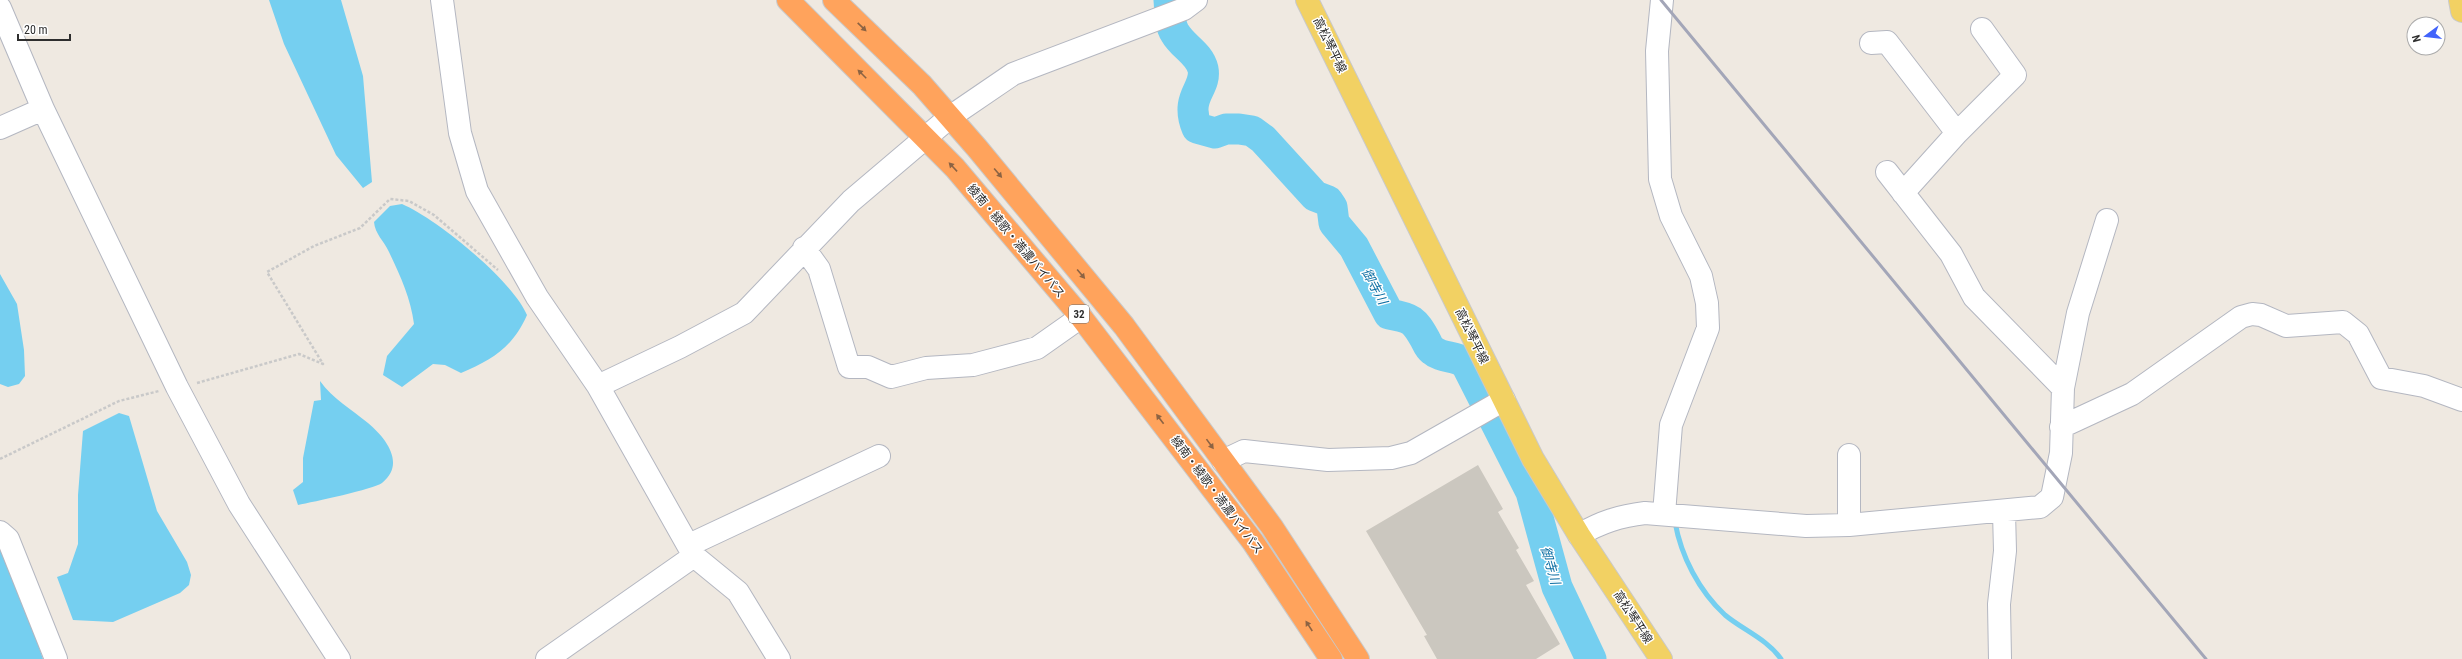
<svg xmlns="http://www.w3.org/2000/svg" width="2462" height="659" font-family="'Roboto Condensed','Noto Sans JP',sans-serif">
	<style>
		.water { fill: #75cff0 }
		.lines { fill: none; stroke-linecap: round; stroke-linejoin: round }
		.stream { stroke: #75cff0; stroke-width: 5 }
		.river { stroke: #75cff0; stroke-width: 31 }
		.building { fill: #cbc7bf }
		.minor-casing { stroke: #b4b7c1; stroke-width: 24 }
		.major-casing { stroke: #c9c9c9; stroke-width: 24 }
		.highway-casing { stroke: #c9c9c9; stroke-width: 24 }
		.path { stroke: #c9c9c9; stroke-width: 2.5; stroke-dasharray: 3 2; stroke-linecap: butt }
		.minor { stroke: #fff; stroke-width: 22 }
		.major { stroke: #f2d163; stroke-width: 22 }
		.highway { stroke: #ffa35c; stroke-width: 22 }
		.rail { stroke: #a3a6b8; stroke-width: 3 }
		.oneway { fill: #8c6343 }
		.labels { text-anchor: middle; stroke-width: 3; stroke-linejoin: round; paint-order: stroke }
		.shield { fill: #fff; stroke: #6d6d6d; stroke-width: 1 }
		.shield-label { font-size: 11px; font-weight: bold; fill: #2e2e2e }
		.street-label { font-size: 12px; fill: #2e2e2e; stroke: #fff }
		.water-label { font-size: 13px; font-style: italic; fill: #0d6fa3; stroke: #fff }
	</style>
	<rect width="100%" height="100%" fill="#efe9e1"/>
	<path class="water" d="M269 0H341L363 76 372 182 363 188 336 155 284 44Z
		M402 204C437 219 512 280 527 315 513 347 492 360 461 373L445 365 433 364 402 387 383 375 387 356 414 324C411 299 400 275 389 252 384 241 375 234 374 222L390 206Z
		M0 274 17 304 24 350 25 376 19 384 8 387 0 384Z
		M320 381C333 399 351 409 368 423 386 438 406 464 382 483 374 489 313 502 298 505L293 490 303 482V458L314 401 321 400Z
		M119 413 129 416 157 511 187 562 191 575 189 585 180 593 113 622 73 620 57 577 68 573 78 544V495L83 431Z
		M0 548 8 558 43 659H0Z"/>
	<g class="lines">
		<path class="stream" d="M1675 522C1681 556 1699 591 1725 615 1743 630 1767 639 1781 659"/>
		<path class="river" d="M1169 0C1170 10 1169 24 1175 33 1183 47 1199 53 1203 69 1207 89 1184 96 1197 128L1215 133 1226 129H1239L1252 131 1263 139 1315 196 1328 201 1332 207 1334 223 1354 247 1389 314C1412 318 1414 320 1425 339 1427 343 1429 348 1432 350 1442 359 1457 355 1466 364L1531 492 1557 587 1591 659"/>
	</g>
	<path class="building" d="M1478 465 1503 509 1498 512 1519 548 1516 550 1534 581 1526 585 1560 644 1536 659H1437L1424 636 1427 635 1366 531Z"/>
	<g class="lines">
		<defs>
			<path id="minor" d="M442 0 460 133 477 191 537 297 598 386 694 556 738 592 779 659
				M1662 0 1657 51 1660 179 1671 216 1701 276 1707 303 1708 328 1671 425 1664 514
				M0 8 43 109 0 128
				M1871 43 1887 42 1957 133
				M43 109 177 387 239 504 339 659
				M1887 172 1951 254 1974 297 2063 388
				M1903 193 1957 133 2015 75 1982 29
				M804 248 819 269 849 367H868L891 377 926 368 973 365 1037 348 1081 317
				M598 386 680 347 744 313 851 201 950 117 1013 74 1184 9 1196 0
				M2061 427 2132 394 2241 317 2252 314 2261 315 2286 326 2343 322 2358 334 2381 378 2424 386 2462 400
				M1849 455V525
				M1223 461 1244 451 1328 460 1391 458 1411 453 1504 400
				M0 532 8 539 56 659
				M1579 535C1601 522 1620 516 1645 513L1806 526 1849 525 2040 507 2052 497 2061 453 2063 388 2078 313 2107 220
				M689 545 879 456
				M547 659 694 556
				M2000 659 1999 604 2005 551 2004 512"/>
			<path id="major" d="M1307 0 1533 459 1579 535 1661 659
				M2460 0 2462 11"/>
			<path id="highway" d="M788 0 955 168 1081 317 1253 542 1331 659
				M834 0 922 85 977 148 1124 326 1272 527 1358 659"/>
		</defs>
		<use href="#minor" class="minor-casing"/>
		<use href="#major" class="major-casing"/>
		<use href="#highway" class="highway-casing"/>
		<path class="path" d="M197 383 299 354 323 364 267 272 314 246 360 228 390 199 409 201 434 215 498 270
			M0 459 119 401 159 391"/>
		<use href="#minor" class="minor"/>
		<use href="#major" class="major"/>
		<use href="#highway" class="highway"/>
		<path class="rail" d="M1661 0 2206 659"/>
	</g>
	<defs><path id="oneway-solid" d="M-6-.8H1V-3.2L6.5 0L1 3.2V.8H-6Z"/></defs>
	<g class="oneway">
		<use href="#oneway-solid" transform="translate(862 27) rotate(44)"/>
		<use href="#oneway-solid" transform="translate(862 74) rotate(-135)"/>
		<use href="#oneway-solid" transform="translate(953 167) rotate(-133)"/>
		<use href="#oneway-solid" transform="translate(998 173) rotate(50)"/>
		<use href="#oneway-solid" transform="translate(1081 274) rotate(50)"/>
		<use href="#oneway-solid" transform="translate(1160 419) rotate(-127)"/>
		<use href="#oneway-solid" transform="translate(1210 444) rotate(54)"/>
		<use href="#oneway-solid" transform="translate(1309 626) rotate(-123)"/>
	</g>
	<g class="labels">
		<rect class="shield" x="1069" y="305" width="20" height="18" rx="3"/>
		<g class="shield-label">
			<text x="1079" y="318">32</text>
		</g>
		<g class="street-label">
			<text transform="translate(1330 45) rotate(64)" y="4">高松琴平線</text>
			<text transform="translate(1016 241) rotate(50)" y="4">綾南・綾歌・満濃バイパス</text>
			<text transform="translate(1472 336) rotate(64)" y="4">高松琴平線</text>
			<text transform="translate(1217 495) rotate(53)" y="4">綾南・綾歌・満濃バイパス</text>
			<text transform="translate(1633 617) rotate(57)" y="4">高松琴平線</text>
		</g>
		<g class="water-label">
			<text transform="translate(1375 286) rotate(62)" y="5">御寺川</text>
			<text transform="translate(1551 565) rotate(74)" y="5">御寺川</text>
		</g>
	</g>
	<g transform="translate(2426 36) rotate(255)"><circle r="19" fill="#ffffff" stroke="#ababab"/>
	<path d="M0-3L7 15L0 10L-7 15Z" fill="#4264fb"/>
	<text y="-6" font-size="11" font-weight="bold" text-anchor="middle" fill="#2e2e2e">N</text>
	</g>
	<path d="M18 34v6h52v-6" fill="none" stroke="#2e2e2e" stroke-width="2"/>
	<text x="24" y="34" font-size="12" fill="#2e2e2e" stroke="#ffffff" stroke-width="3" paint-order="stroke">20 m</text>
</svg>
